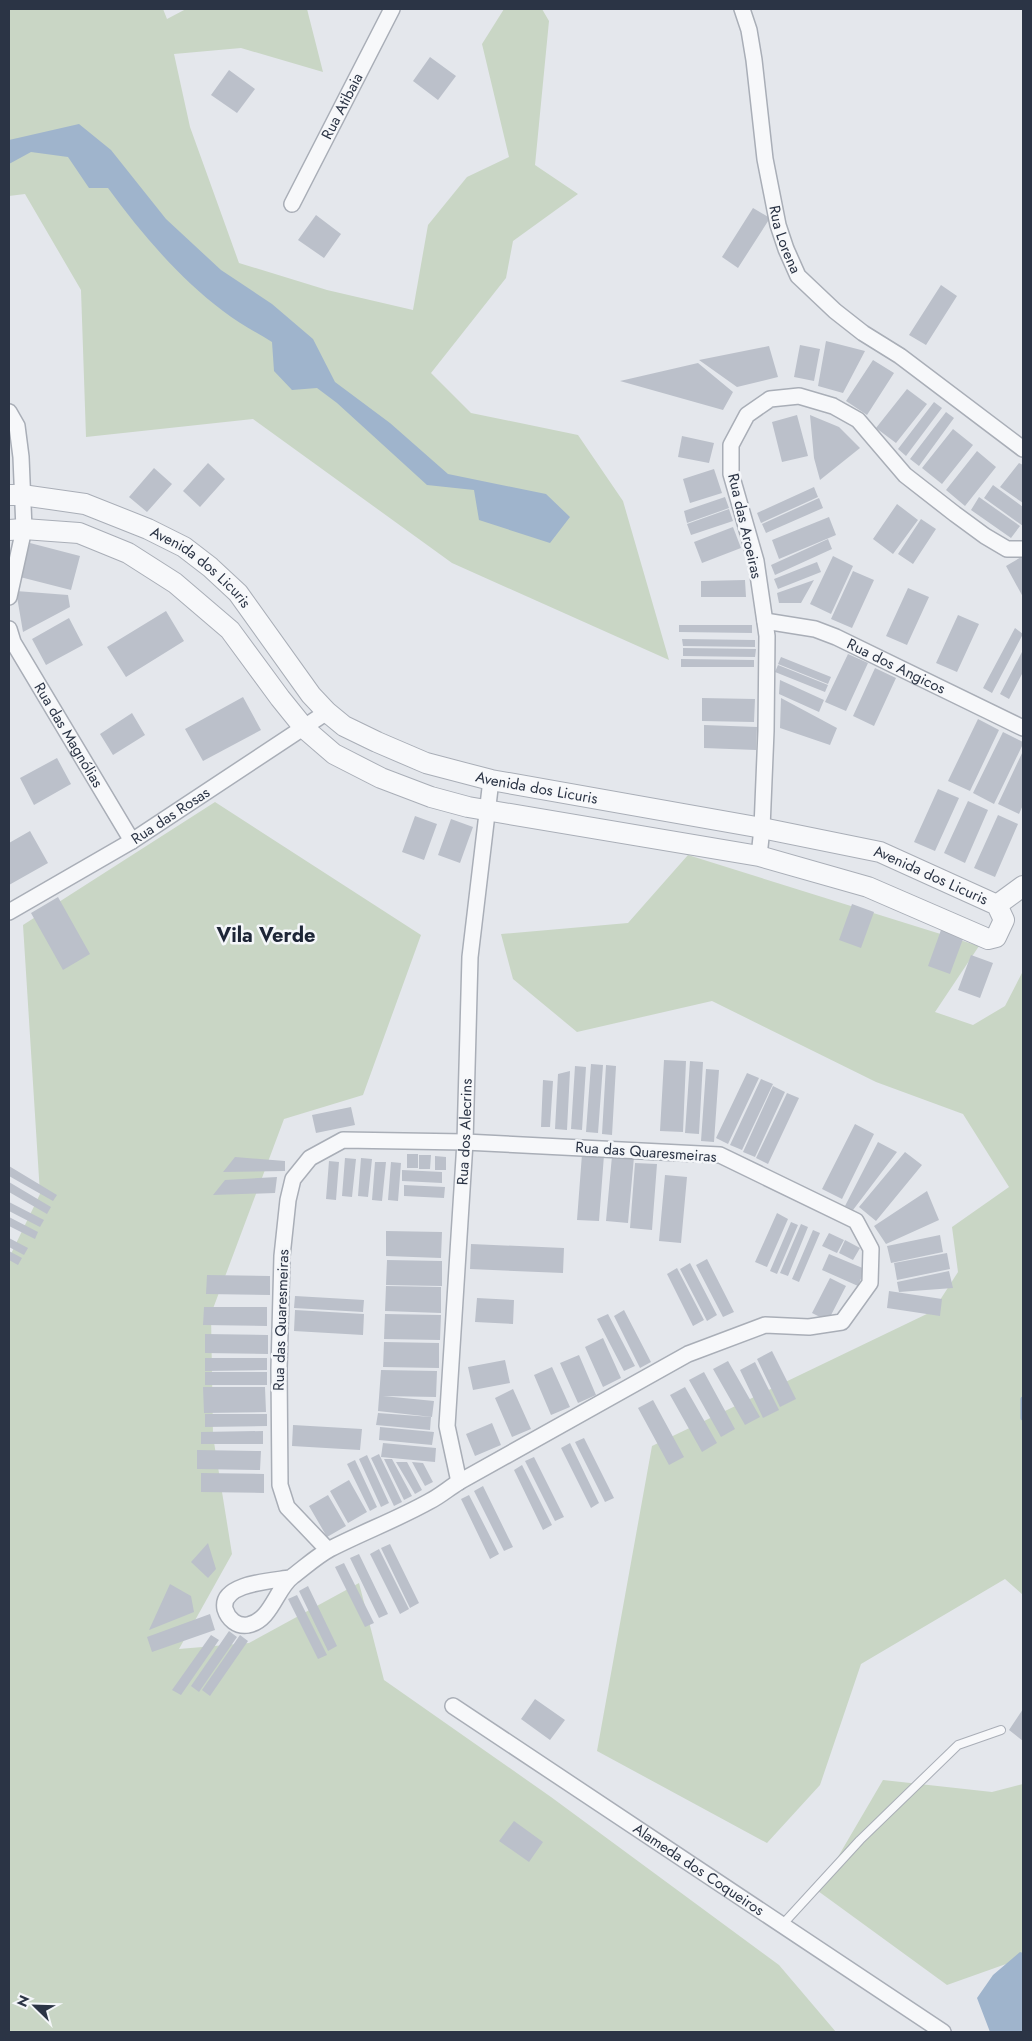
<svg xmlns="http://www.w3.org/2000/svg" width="1032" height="2041" font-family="Jost,sans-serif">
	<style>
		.green { fill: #c9d6c5 }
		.water { fill: #9fb4cc }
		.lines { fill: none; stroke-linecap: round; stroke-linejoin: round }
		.stream { stroke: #9fb4cc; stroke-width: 5 }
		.building { fill: #bbc0ca }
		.service-casing { stroke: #a9aeb7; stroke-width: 10 }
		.minor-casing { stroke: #a9aeb7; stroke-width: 18 }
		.tertiary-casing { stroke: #a9aeb7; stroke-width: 22 }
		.service { stroke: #f7f8fa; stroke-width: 8 }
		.minor { stroke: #f7f8fa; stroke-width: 15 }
		.tertiary { stroke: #f7f8fa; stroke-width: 20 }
		.labels { text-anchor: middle; stroke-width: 5; stroke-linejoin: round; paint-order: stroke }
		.street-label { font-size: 15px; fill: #2b3445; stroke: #f4f6f9 }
		.district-label { font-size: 20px; font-weight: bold; fill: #1d2536; stroke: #f4f6f9 }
	</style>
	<rect width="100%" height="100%" fill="#e4e7ec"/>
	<path class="green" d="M9 9H163L167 19 186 9H307L323 72 241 48 174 54 190 127 239 263 327 290 413 310 428 225 467 177 509 157 482 44 504 9H542L549 21 535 165 578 194 513 241 506 278 431 373 471 413 578 435 623 501 669 660 452 563 253 419 86 437 81 290 25 194 9 196Z
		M215 802 421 935 363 1095 284 1119 211 1314 213 1436 232 1554 179 1649 249 1643 359 1583 384 1680 551 1797 779 1965 836 2032H9V1258L40 1194 23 925Z
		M688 855 979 946 935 1012 973 1025 1005 1006 1023 971V1595L1005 1579 861 1664 820 1785 767 1843 597 1751 652 1446 933 1311 958 1272 952 1227 1009 1187 963 1114 876 1082 712 1001 577 1032 513 979 501 934 628 923Z
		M883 1780 992 1792 1023 1784V1958L947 1985 818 1891Z"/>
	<path class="water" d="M79 124 111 150 166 219 221 270 272 304 313 339 335 382 390 423 448 474 546 494 570 517 550 543 479 520 474 490 427 485 337 403 317 388 292 390 274 371 272 342C256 332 238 323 223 311 178 277 141 233 108 188H89L68 157 31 152 9 164V140Z
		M1020 1952 1023 1953V2032H990L977 1998 993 1975Z"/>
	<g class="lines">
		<path class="stream" d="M1023 1399V1418"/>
	</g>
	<path class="building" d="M430 57 456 76 438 100 413 81Z
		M229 70 255 89 237 113 211 95Z
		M753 208 770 218 738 268 722 257Z
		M316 215 341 234 324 258 298 240Z
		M941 285 957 296 926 345 909 335Z
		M826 341 865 351 843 393 818 386Z
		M800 345 820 349 814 381 794 377Z
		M769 346 778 377 737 387 699 360Z
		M873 360 894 373 867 415 846 401Z
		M698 363 733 392 723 410 620 381Z
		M907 389 927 404 896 443 876 428Z
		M934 402 942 408 906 456 898 449Z
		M946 412 954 418 919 466 910 459Z
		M797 415 808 456 782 462 772 422Z
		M810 415 839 427 860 448 820 480 814 458Z
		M953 429 973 445 942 484 922 468Z
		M682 436 714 443 709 463 678 457Z
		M977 451 996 467 965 506 946 490Z
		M208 463 225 479 200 507 183 491Z
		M1019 463 1023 465V503L1000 487Z
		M154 468 172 484 147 512 129 497Z
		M714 469 722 493 690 503 683 479Z
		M993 485 1023 507V526L984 498Z
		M814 487 818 497 761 523 757 513Z
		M725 497 729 508 687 523 684 511Z
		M979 497 1020 526 1011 538 971 510Z
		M819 498 823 508 766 533 762 524Z
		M897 504 918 520 893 554 873 539Z
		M729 509 733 521 691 535 687 524Z
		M829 517 836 535 779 559 772 540Z
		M921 519 936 529 913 564 898 554Z
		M733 527 741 548 702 563 694 542Z
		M828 539 832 549 775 575 771 565Z
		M30 543 80 556 71 590 20 577Z
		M833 556 853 566 831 614 810 604Z
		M1023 556V597L1006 566Z
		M817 562 821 572 778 589 774 579Z
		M853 571 874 580 852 628 831 619Z
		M745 580 746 597H701V581Z
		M814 580 801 603H779L777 593Z
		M908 588 929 597 907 645 886 636Z
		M16 591 68 595 70 607 23 632Z
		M166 611 184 641 126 677 107 647Z
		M958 615 979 624 957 672 936 663Z
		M69 618 83 645 46 665 32 639Z
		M679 625H752V633L679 632Z
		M1015 628 1023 634 992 693 983 688Z
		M682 639 755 640V647L683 646Z
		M683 648 756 649 755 657 683 656Z
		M1023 650V672L1009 699 1000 694Z
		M848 654 868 663 846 711 825 702Z
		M781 657 831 677 828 684 778 664Z
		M681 659 754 660V667H681Z
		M778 665 828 685 825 692 775 672Z
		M875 668 896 678 874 726 853 716Z
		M780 680 824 700 819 712 779 694Z
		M243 697 261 730 203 761 185 729Z
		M702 698 755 699 754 722 702 721Z
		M781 698 837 728 830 745 780 728Z
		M132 713 145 735 113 755 100 734Z
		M978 719 999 730 970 791 948 781Z
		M704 725 757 727 756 750 704 748Z
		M1003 732 1023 742V744L994 804 973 793Z
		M1023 751V805L1019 814 998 804Z
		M57 758 71 784 34 805 20 778Z
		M938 789 959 798 935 851 914 842Z
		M968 801 988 810 965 863 944 853Z
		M998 815 1018 824 995 877 974 868Z
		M415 816 437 824 424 860 402 852Z
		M451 819 473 827 460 863 438 855Z
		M30 831 48 863 9 885V843Z
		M58 897 90 954 63 970 31 913Z
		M852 904 874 912 861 948 839 940Z
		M941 930 963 939 950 974 928 966Z
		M971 955 993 963 980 998 958 990Z
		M664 1060 686 1061 683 1132 660 1131Z
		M690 1061 703 1062 699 1134 685 1133Z
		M591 1064 603 1065 598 1133 586 1132Z
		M606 1065 616 1066 612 1135 602 1134Z
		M575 1066 586 1067 582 1130 571 1129Z
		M706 1069 719 1070 714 1142 701 1141Z
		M570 1071 567 1130 555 1129 558 1074Z
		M747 1073 759 1078 728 1144 716 1138Z
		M761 1079 773 1084 742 1150 730 1145Z
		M543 1080 553 1081 550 1127H541Z
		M773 1086 785 1092 755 1157 743 1152Z
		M787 1093 799 1098 768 1164 756 1158Z
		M351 1107 355 1125 316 1133 312 1115Z
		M855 1124 874 1134 842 1199 822 1189Z
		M878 1142 897 1152 853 1210 845 1206Z
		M905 1152 922 1165 876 1221 859 1207Z
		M407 1154H418V1168H407Z
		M582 1154 604 1155 599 1221 577 1220Z
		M419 1155H431L430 1169H419Z
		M435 1156 446 1157V1170H435Z
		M612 1156 634 1157 628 1223 606 1221Z
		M235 1157 285 1161V1171L223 1172Z
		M345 1158 356 1159 352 1197 342 1196Z
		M361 1158 372 1159 368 1197 358 1196Z
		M329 1161 339 1162 336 1200 326 1199Z
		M375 1162H386L382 1201 372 1200Z
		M391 1162 401 1163 398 1201 388 1200Z
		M635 1163 657 1164 652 1230 630 1228Z
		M9 1166 57 1195 53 1201 9 1176Z
		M402 1170 442 1172V1183L402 1181Z
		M665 1175 687 1177 681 1243 659 1241Z
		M277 1177 275 1193 213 1195 225 1180Z
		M9 1182 51 1207 47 1214 9 1192Z
		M404 1185 445 1187 444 1198 404 1196Z
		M927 1191 939 1220 886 1244 874 1226Z
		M9 1202 44 1220 40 1227 9 1211Z
		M777 1213 788 1219 767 1267 755 1262Z
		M9 1217 38 1232 35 1239 9 1226Z
		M791 1222 798 1225 777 1274 770 1271Z
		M801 1224 808 1227 788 1276 780 1273Z
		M813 1230 820 1233 799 1282 792 1279Z
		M386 1231 442 1232 441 1258 386 1256Z
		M829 1233 844 1240 837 1253 822 1246Z
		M940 1235 943 1252 891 1263 887 1246Z
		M9 1238 28 1248 24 1255 9 1247Z
		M845 1240 860 1248 853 1260 839 1253Z
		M471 1244 564 1248 563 1273 470 1269Z
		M9 1251 22 1258 18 1265 9 1260Z
		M947 1253 950 1269 897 1280 894 1263Z
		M829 1254 865 1269 858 1286 822 1270Z
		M707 1259 734 1312 723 1317 696 1265Z
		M387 1260 442 1261V1286L386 1285Z
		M690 1263 717 1315 707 1321 680 1269Z
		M677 1268 704 1320 693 1326 667 1274Z
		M949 1271 953 1288 899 1292 897 1282Z
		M207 1275 270 1276V1295L206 1294Z
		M830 1278 846 1286 828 1321 812 1313Z
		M386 1286 441 1287V1313L385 1311Z
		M889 1291 942 1299 940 1316 887 1308Z
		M295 1296 364 1300 363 1312 294 1308Z
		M477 1298 514 1300 513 1324 475 1322Z
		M204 1307H267V1326L203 1325Z
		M295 1310 364 1314 363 1335 294 1331Z
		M624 1310 651 1362 640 1368 614 1316Z
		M385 1314 441 1315 440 1340 384 1339Z
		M608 1314 635 1366 624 1371 597 1319Z
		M205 1334 268 1335V1354L205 1353Z
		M603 1338 621 1378 603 1387 585 1347Z
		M384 1342 439 1343V1368L383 1367Z
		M772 1351 796 1399 780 1407 757 1359Z
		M579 1355 596 1395 578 1403 560 1363Z
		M205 1358H267V1370L205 1371Z
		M505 1360 510 1383 473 1390 468 1367Z
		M728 1361 760 1417 745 1425 713 1369Z
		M755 1362 779 1410 763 1418 740 1370Z
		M552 1367 570 1407 551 1415 534 1375Z
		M381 1370 437 1371 436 1397 383 1396 434 1401 432 1417 378 1411Z
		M205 1372H267V1385H205Z
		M704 1372 735 1429 721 1437 689 1380Z
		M203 1387H265L266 1412 204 1413Z
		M685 1387 717 1443 702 1452 670 1395Z
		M513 1389 531 1429 512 1437 495 1398Z
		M653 1400 684 1457 669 1465 638 1408Z
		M378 1413 431 1417 430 1430 376 1425Z
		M205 1414H267V1426L205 1427Z
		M492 1423 501 1445 475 1456 466 1434Z
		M293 1425 362 1429 360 1450 292 1446Z
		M380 1427 434 1432 432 1445 379 1440Z
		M263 1431V1444H201V1432Z
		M584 1438 614 1498 605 1502 575 1442Z
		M383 1443 436 1448 435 1462 381 1457Z
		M570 1443 599 1503 591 1508 561 1448Z
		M197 1450 261 1451 260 1470 197 1469Z
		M379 1454 402 1502 394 1506 371 1458Z
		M367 1455 389 1503 381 1507 359 1459Z
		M534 1457 564 1517 555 1521 525 1461Z
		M384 1459H392L412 1496 404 1500Z
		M355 1460 377 1507 370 1511 347 1464Z
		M396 1462H407L422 1490 415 1494Z
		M412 1462 423 1463 433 1482 425 1486Z
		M522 1465 552 1525 543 1530 514 1470Z
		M201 1473 264 1474V1493L201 1492Z
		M349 1480 367 1512 348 1523 330 1491Z
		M483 1486 513 1547 504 1551 474 1491Z
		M328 1495 346 1526 327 1537 309 1506Z
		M469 1495 499 1554 490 1559 461 1499Z
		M208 1543 216 1569 208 1578 191 1562Z
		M390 1544 419 1603 410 1608 381 1548Z
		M379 1549 409 1609 400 1614 370 1554Z
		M359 1554 388 1614 379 1618 350 1558Z
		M344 1563 374 1623 365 1627 335 1567Z
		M170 1584 191 1596 194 1612 149 1630Z
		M308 1586 337 1646 328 1651 299 1591Z
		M297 1595 327 1655 318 1659 288 1599Z
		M210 1614 215 1630 152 1652 147 1637Z
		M229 1631 237 1637 199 1692 191 1686Z
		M211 1635 219 1640 181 1695 172 1690Z
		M240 1635 248 1641 210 1696 202 1690Z
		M535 1699 565 1720 550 1740 521 1719Z
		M1023 1709V1741L1009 1730Z
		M514 1821 543 1842 529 1862 499 1841Z"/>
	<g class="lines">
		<defs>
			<path id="service" d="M782 1925 860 1840 958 1745 1001 1730"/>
			<g id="minor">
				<path id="s1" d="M742 9 749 30 754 60 765 159 778 225 786 249 798 276 835 311 863 333 900 356 1023 449"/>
				<path id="s2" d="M292 204 392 9"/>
				<path d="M9 412 17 426 21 457 24 529 9 597"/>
				<path id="s3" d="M765 621 815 629 836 637 1023 728"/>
				<path id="s4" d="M9 629 13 642 132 841"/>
				<path d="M759 856 762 828 766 731 767 636 756 561 731 474V445L747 415 770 399 799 396 833 406 858 420 905 475 955 514 985 536 1007 549H1023"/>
				<path id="s5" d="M9 912 132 841 327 712"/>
				<path id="s6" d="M459 1482 447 1426 465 1142 470 957 491 780"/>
				<path d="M290 1578C272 1581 220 1583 225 1609 228 1619 237 1627 248 1625 272 1620 276 1588 293 1576 305 1567 317 1556 330 1549 363 1532 398 1519 430 1501 440 1496 449 1488 459 1482L688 1354 765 1325 809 1327 842 1322 870 1283 871 1249 856 1221 720 1155 465 1142 343 1140 310 1158 293 1179 288 1200 282 1256 279 1369 280 1485 287 1507 328 1550"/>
				<path id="s7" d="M453 1706 943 2032"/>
			</g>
			<g id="tertiary">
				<path id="s8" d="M9 495H22L85 504 148 529 184 547 210 567 238 593 311 695 327 712 344 726 377 742 426 763 491 780 762 828 880 852 997 905 1004 920 996 937 988 939 868 887 759 856 468 807 431 797 381 778 334 754 305 729 280 698 230 630 175 583 128 553 79 533 24 529 9 530"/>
				<path d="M997 905 1023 886"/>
			</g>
		</defs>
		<use href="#service" class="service-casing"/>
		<use href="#minor" class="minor-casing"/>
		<use href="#tertiary" class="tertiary-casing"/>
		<use href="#service" class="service"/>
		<use href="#minor" class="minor"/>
		<use href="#tertiary" class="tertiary"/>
	</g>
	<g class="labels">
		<g class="street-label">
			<text dy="5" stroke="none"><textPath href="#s2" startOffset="110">Rua Atibaia</textPath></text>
			<text dy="5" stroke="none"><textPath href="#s1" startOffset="235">Rua Lorena</textPath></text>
			<text transform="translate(745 526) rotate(77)" y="5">Rua das Aroeiras</text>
			<text dy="5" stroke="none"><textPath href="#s8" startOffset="210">Avenida dos Licuris</textPath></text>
			<text dy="5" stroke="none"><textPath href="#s3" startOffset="140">Rua dos Angicos</textPath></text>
			<text dy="5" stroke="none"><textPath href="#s4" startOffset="122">Rua das Magnólias</textPath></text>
			<text dy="5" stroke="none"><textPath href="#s8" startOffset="630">Avenida dos Licuris</textPath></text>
			<text dy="5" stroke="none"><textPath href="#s5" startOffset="188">Rua das Rosas</textPath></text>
			<text dy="5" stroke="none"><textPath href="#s8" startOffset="1035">Avenida dos Licuris</textPath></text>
			<text dy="5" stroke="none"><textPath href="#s6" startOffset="352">Rua dos Alecrins</textPath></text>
			<text transform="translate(646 1152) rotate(4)" y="5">Rua das Quaresmeiras</text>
			<text transform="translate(281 1320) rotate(-88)" y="5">Rua das Quaresmeiras</text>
			<text dy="5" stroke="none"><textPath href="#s7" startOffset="295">Alameda dos Coqueiros</textPath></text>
		</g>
		<g class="district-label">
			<text x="266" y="942">Vila Verde</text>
		</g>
	</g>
	<rect width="1032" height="2041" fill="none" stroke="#2b3445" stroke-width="20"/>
	<g transform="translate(35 2006) rotate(293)" stroke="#f4f6f9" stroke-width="4" paint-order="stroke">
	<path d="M0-4L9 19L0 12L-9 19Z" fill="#2b3445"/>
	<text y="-8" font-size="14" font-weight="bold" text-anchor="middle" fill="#2b3445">N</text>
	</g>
</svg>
